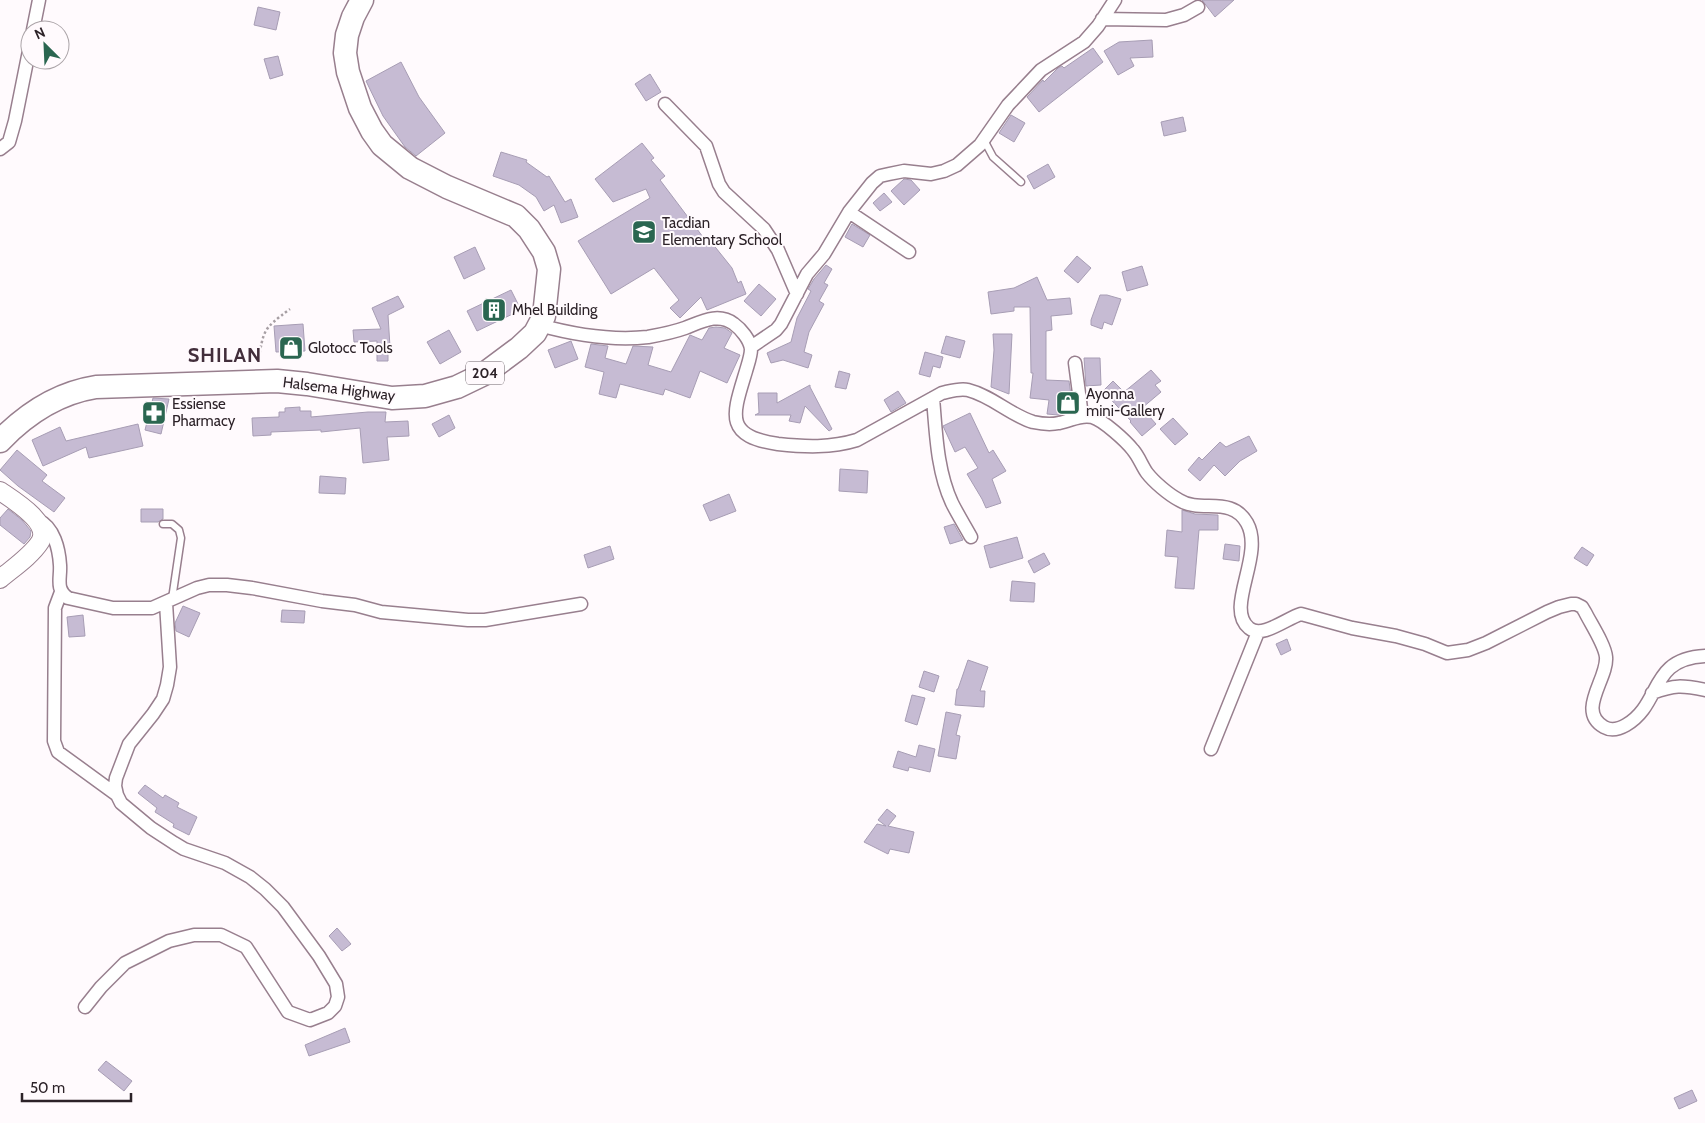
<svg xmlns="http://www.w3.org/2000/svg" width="1705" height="1123" font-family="Cabin,sans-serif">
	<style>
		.building { fill: #c6bbd3; stroke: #a79db4 }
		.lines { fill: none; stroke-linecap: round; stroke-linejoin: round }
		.lane-casing { stroke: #987f8e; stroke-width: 9 }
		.street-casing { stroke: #987f8e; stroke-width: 15 }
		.secondary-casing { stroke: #987f8e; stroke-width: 20 }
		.highway-casing { stroke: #987f8e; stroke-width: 25 }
		.path { stroke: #a79fa4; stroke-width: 2.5; stroke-dasharray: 2.5 2.5; stroke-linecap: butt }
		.lane { stroke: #fff; stroke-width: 6 }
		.street { stroke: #fff; stroke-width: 12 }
		.secondary { stroke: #fff; stroke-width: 18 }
		.highway { stroke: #fff; stroke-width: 22 }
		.labels { text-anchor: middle; stroke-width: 4; stroke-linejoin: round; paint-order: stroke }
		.shield { fill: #fffafd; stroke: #6b6368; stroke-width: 1 }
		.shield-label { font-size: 14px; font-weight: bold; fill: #2c2228 }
		.poi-label { font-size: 15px; fill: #2c2228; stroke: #fffafd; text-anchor: start }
		.street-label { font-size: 15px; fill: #2c2228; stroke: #fffafd }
		.district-label { font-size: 20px; font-weight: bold; letter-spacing: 1px; fill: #422e3b; stroke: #fffafd }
	</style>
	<rect width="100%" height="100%" fill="#fffafd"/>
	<path class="building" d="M1202 0H1234L1215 17Z
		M258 7 280 12 276 30 254 25Z
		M1152 40 1153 57 1130 58 1134 66 1118 75 1104 51 1119 42Z
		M1093 48 1103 62 1039 112 1027 97 1043 80 1044 82 1058 68 1062 66 1064 68Z
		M278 56 283 75 270 79 264 59Z
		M401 62 419 97 445 133 416 156 405 147 383 116 366 81Z
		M650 74 661 92 646 101 635 84Z
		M1011 115 1025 123 1014 142 999 133Z
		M1183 117 1186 131 1164 136 1161 122Z
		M642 143 654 158 651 160 665 176 660 180 709 245 712 243 732 268 738 283 741 281 746 294 707 310 701 297 680 318 670 308 679 300 654 268 611 294 578 241 650 198 646 189 613 202 595 179Z
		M501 152 527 160 526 162 547 177 549 176 565 202 571 199 578 217 561 223 554 205 544 211 536 197 519 185 493 176Z
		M1048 164 1055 177 1034 189 1027 176Z
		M904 179 911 180 920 190 904 205 891 191Z
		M884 193 892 202 880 211 873 203Z
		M852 224 870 235 863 247 845 237Z
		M475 247 485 269 464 279 454 257Z
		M1077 256 1091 268 1078 283 1064 271Z
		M826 265 832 269 824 283 828 285 819 301 824 304 809 332 804 352 812 355 808 368 783 360 771 363 767 353 791 342 797 318 811 291 808 289 814 279Z
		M1142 266 1148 285 1127 291 1122 272Z
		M1037 277 1047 300 1070 298 1072 314 1051 316 1052 330 1046 331V380L1069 381 1073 409 1058 415 1047 414 1049 400 1030 398 1033 373H1031L1030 307H1014V311L991 314 988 292 1014 288Z
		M759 284 776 299 761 316 744 301Z
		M511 290 521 310 477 331 467 311Z
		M1100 295H1107L1121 299 1112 325 1104 322 1102 329 1091 325V320Z
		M398 296 404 307 388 315 390 347 388 345V361H377V341L354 342 353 330 381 329 372 308Z
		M303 324 305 351 276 352 274 326Z
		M716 327 725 328 732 333 724 348 740 355 727 383 700 371 690 398 665 389 663 395 620 384 616 398 599 394 604 372 585 367 591 344 608 346 605 358 626 364 633 346 653 347 648 365 671 372 690 335 702 340 709 328Z
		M449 330 461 352 440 364 427 342Z
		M993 334H1012L1009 394 991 387 994 350Z
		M946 336 965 341 960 358 941 353Z
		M571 341 578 359 555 368 548 350Z
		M925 352 943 357 940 368 933 366 930 377 919 374Z
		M1084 358H1100L1101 385 1086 386Z
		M1151 370 1161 381 1155 385 1161 392 1142 408 1156 424 1142 436 1130 422 1131 421 1103 391 1113 381 1124 392Z
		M839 371 850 374 846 389 835 387Z
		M810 385V387L832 429 829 431 805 406 800 423 789 421 791 415H755L759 413 758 393H777V403Z
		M898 391 906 403 891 412 884 400Z
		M153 398 169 399 161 434 145 430Z
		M300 407V411H311V417L368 412H386L385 422 408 421 409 436 387 437 389 460 363 463 360 428 321 432V430L271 432V435L253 436 252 418 279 417V412H285V408Z
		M970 413 989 453 993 450 1006 471 992 479 1001 503 986 508 982 499 967 474 978 468 965 447 955 452 943 426Z
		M449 415 455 428 439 437 432 424Z
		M1173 418 1188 434 1175 445 1160 429Z
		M138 424 143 446 89 458 86 447 43 466 32 440 60 427 66 441Z
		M1249 436 1257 451 1240 461 1225 476 1214 465 1200 481 1188 470 1199 457 1202 460 1220 442 1226 447Z
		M17 450 47 475 42 481 65 498 54 512 18 486 0 470Z
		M840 469 868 471 867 493 839 491Z
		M320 476 346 478 345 494 319 493Z
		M729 494 736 511 710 521 703 505Z
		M8 509 22 520 31 531 30 537 24 544 0 525V518Z
		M141 509H163V519L158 522H141Z
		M1182 510 1195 514 1218 515V530H1199L1194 589 1175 588 1178 557 1165 556 1167 530 1182 532Z
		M954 524 963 540 950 544 944 527Z
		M1017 537 1023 558 990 568 984 546Z
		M1225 544 1240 546 1239 561 1223 559Z
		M610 546 614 559 588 568 584 555Z
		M1582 547 1594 555 1587 566 1574 558Z
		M1044 553 1050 564 1034 573 1028 561Z
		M1012 581 1035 583 1034 602 1010 601Z
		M183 606 200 613 189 637 176 631 175 623Z
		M282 610 305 611 304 623 281 622Z
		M83 615 85 636 69 637 67 617Z
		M1287 639 1291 650 1281 655 1276 644Z
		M968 660 988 667 980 691H985L984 707 955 705 957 689H958Z
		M924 671 939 676 934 692 919 687Z
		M912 695 925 698 917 725 905 721Z
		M946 712 961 715 956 735 960 736 956 759 938 756Z
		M919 745 935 749 930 772 909 767 908 771 893 767 898 751 916 757Z
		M145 785 163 798 165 795 179 803 177 807 197 817 189 835 173 827 174 824 155 812 157 808 138 793Z
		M887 809 896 816 888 826 914 832 909 853 890 849 888 854 864 842 877 824 886 826 878 820Z
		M337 928 351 944 342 951 329 936Z
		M345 1028 350 1042 309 1056 305 1045Z
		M106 1061 132 1081 124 1091 98 1070Z
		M1692 1090 1697 1101 1679 1109 1674 1098Z"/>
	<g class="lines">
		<defs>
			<path id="lane" d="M984 140 993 157 1021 182
				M163 524H172L179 530 181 538 172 599"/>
			<path id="street" d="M1102 19 1166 20 1184 15 1198 7
				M33 30 39 0
				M665 104 706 146 719 184 724 192 764 229 778 250 797 294
				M0 149 9 142 15 121 30 46
				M849 212 909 252
				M539 325C575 335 610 341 648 337 659 335 674 332 685 328 701 322 718 312 734 324 741 329 750 340 751 349 751 356 748 364 746 371 733 414 723 436 778 444 805 447 831 448 857 440L942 393C951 391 960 388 968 390 992 396 1010 415 1033 422 1042 424 1050 425 1059 423 1071 421 1080 414 1092 417 1103 420 1126 441 1133 450 1139 457 1142 466 1147 473 1154 482 1168 494 1179 500 1201 514 1231 495 1247 523 1265 555 1224 608 1249 628 1262 639 1287 618 1301 614L1352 628 1396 636 1425 644 1447 653 1468 650 1486 643 1547 612 1559 607 1571 604H1576L1582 607 1585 612C1591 624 1605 645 1606 657 1608 679 1576 711 1604 727 1611 731 1619 729 1626 725 1663 703 1648 659 1705 656
				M751 347 776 330 781 324 807 274 824 254 849 212 872 183 880 176 889 174 904 171 931 174 944 171 957 165 980 145 1008 105 1041 70 1084 42 1098 26 1115 0
				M1075 363 1082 416
				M933 398C936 433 937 471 952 503 958 515 965 526 971 537
				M38 520C54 527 59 549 60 565 61 578 55 589 68 598L113 608H152L197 588 209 585H227L252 588 322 601 355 605 381 612 468 620H485L581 604
				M61 592 55 608 54 741 58 752 117 795
				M1652 693C1675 685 1681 685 1705 690
				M1211 749 1258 632
				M85 1007 101 987 125 963 169 941 194 935H221L246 947 288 1012 310 1020 328 1013 335 1006 338 997 336 984 319 956 283 907 265 889 250 877 225 863 184 849 174 843 151 828 121 803 117 795 115 786 116 778 129 744 153 714 163 699 167 685 170 667 166 603"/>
			<path id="secondary" d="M0 491C13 500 52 523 40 542 31 556 13 568 0 579"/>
			<path id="highway" d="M0 441C27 413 58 393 96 387L277 381 307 384 392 398 425 396 457 387 484 374 519 348 535 333 544 316 549 269 544 252 529 229 516 216 447 187 410 168 382 145 372 131 360 108 348 72 345 53 347 35 353 17 362 0"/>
		</defs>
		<use href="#lane" class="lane-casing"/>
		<use href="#street" class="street-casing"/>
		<use href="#secondary" class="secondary-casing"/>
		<use href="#highway" class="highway-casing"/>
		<path class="path" d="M258 363C264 329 262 330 290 309"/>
		<use href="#lane" class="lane"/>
		<use href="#street" class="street"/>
		<use href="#secondary" class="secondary"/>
		<use href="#highway" class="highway"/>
	</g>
	<defs>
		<symbol id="school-square" viewBox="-11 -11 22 22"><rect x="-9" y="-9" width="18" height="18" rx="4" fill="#2a6650" stroke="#fffafd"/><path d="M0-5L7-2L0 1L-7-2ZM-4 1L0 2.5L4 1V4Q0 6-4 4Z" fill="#fff"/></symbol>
		<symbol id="building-square" viewBox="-11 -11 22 22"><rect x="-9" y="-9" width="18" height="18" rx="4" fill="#2a6650" stroke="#fffafd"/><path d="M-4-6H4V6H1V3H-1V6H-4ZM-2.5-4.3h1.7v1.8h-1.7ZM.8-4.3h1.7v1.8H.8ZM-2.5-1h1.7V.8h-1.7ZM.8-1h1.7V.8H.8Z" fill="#fff"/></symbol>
		<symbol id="shop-square" viewBox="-11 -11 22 22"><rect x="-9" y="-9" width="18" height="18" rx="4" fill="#2a6650" stroke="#fffafd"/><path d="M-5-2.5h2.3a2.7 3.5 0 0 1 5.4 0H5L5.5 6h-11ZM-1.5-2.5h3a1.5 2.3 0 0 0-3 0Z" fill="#fff"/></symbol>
		<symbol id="pharmacy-square" viewBox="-11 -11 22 22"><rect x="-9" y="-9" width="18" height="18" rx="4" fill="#2a6650" stroke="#fffafd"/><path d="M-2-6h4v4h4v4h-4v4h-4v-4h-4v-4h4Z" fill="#fff"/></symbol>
	</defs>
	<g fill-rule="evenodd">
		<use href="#school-square" x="630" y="218" width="28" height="28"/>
		<use href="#building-square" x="480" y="296" width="28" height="28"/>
		<use href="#shop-square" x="277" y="334" width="28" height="28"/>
		<use href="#shop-square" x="1054" y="389" width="28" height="28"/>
		<use href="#pharmacy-square" x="140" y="399" width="28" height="28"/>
	</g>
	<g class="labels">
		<rect class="shield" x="466" y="361.5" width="38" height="23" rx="4"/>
		<g class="shield-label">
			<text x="485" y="378">204</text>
		</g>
		<g class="poi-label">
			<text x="662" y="228">Tacdian<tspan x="662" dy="17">Elementary School</tspan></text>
			<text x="512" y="315">Mhel Building</text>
			<text x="308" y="353">Glotocc Tools</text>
			<text x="1086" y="399">Ayonna<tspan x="1086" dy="17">mini-Gallery</tspan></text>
			<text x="172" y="409">Essiense<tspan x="172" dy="17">Pharmacy</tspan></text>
		</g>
		<g class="street-label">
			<text transform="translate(339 389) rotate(7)" y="5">Halsema Highway</text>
		</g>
		<g class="district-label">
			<text x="225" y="362">SHILAN</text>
		</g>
	</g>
	<g transform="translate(45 45) rotate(336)"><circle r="24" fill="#fffafd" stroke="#aba4a8"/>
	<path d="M0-4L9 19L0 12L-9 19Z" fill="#2a6650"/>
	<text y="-8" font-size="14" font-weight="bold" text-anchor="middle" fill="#2c2228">N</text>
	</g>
	<path d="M22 1093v8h109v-8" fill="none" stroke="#2c2228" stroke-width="2.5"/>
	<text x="30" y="1093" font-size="15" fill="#2c2228" stroke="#fffafd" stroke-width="4" paint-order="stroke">50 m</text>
</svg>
